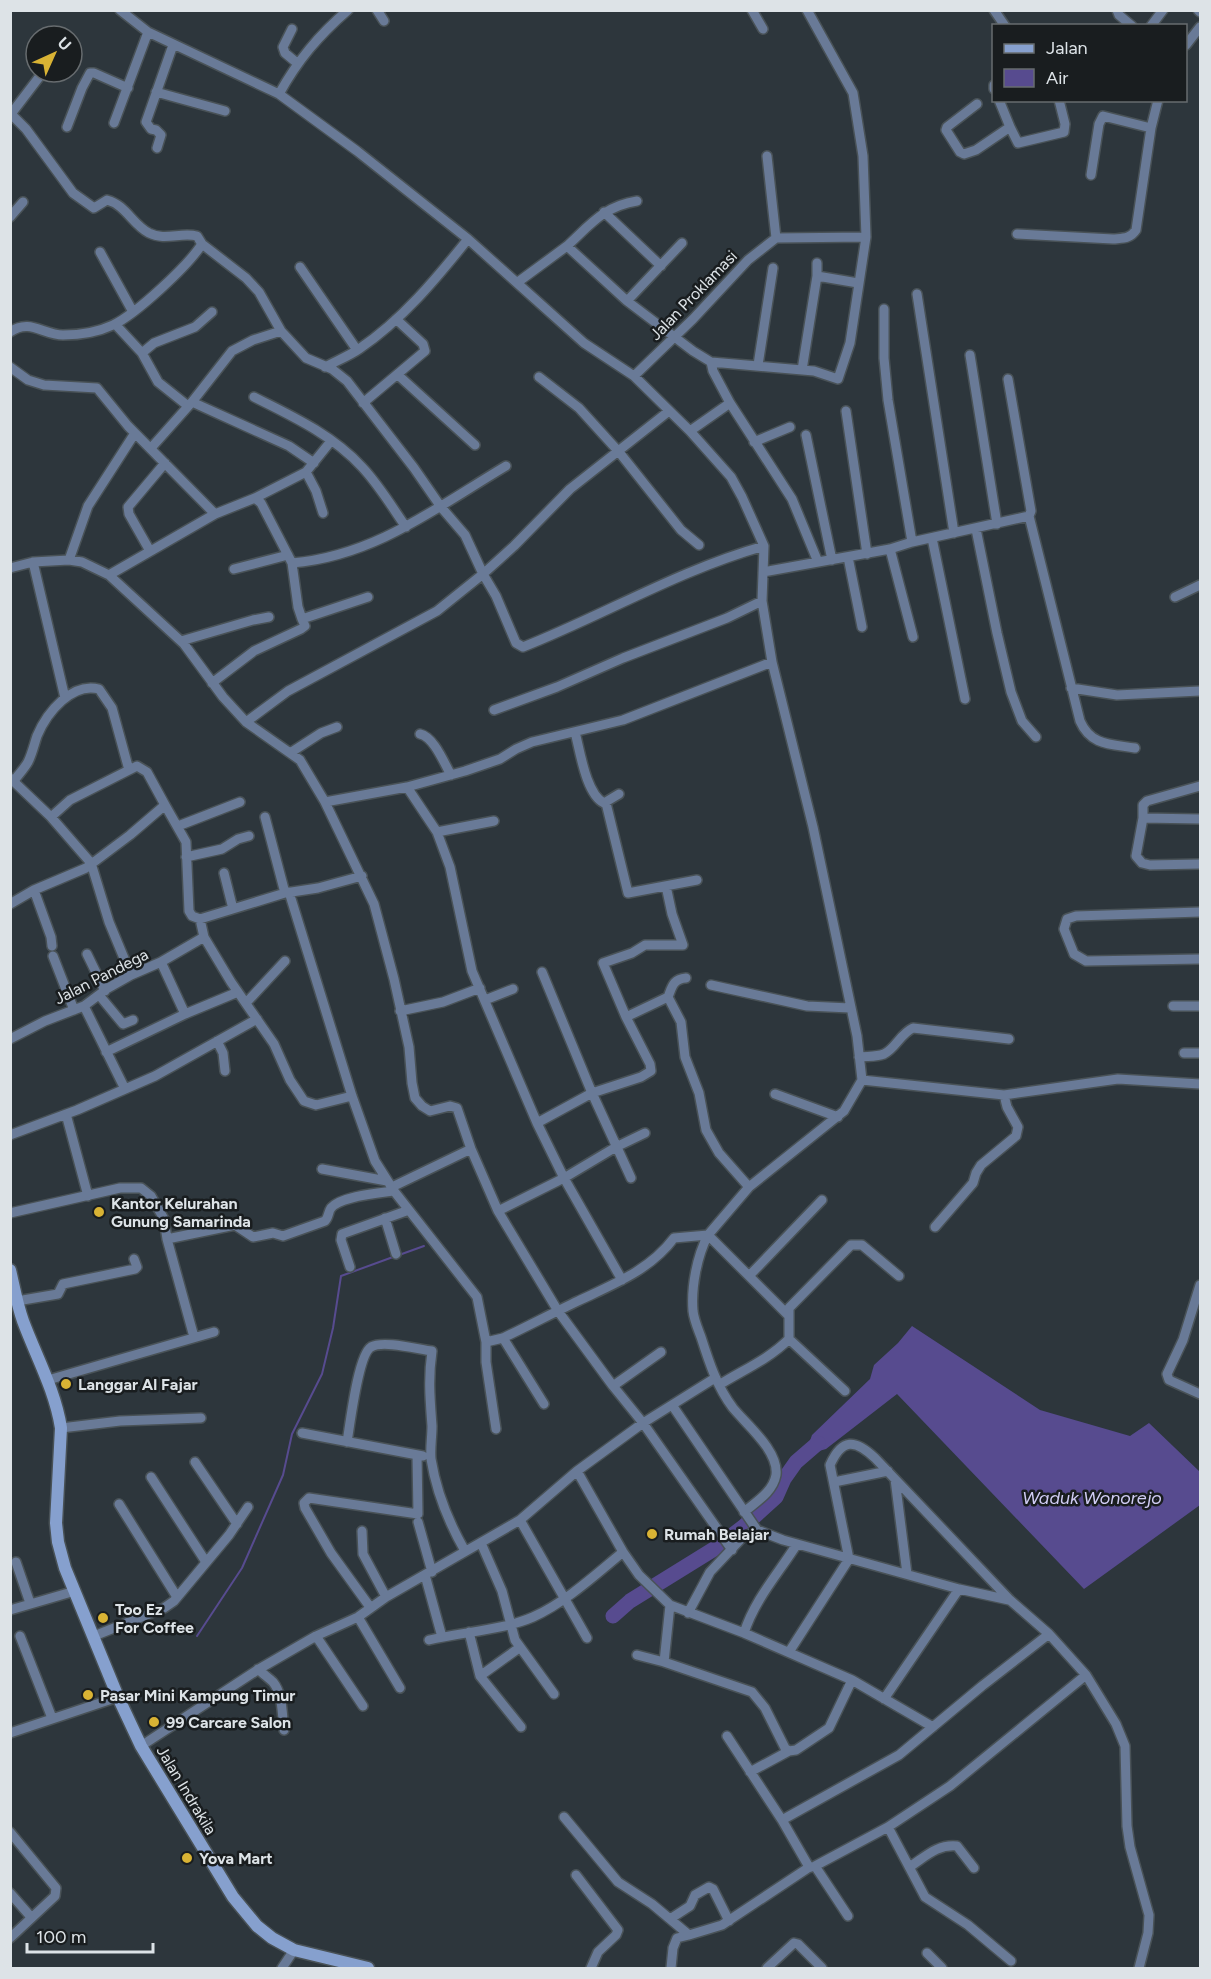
<svg xmlns="http://www.w3.org/2000/svg" width="1211" height="1979" font-family="Figtree,sans-serif">
	<style>
		.water { fill: #574b8f }
		.lines { fill: none; stroke-linecap: round; stroke-linejoin: round }
		.stream { stroke: #574b8f; stroke-width: 2 }
		.river { stroke: #574b8f; stroke-width: 15 }
		.street-casing { stroke: #495257; stroke-width: 12 }
		.secondary-casing { stroke: #495257; stroke-width: 15 }
		.street { stroke: #697a97; stroke-width: 9 }
		.secondary { stroke: #86a0ce; stroke-width: 12 }
		.poi-dot { fill: #d9b334; stroke: #191d1f; stroke-width: 2 }
		.labels { text-anchor: middle; stroke-width: 5; stroke-linejoin: round; paint-order: stroke }
		.street-label { font-size: 16px; fill: #dde3e7; stroke: #191d1f }
		.poi-label { font-size: 16px; font-weight: bold; fill: #dde3e7; stroke: #191d1f; text-anchor: start }
		.water-label { font-size: 18px; font-style: italic; fill: #d1cdf5; stroke: #191d1f }
	</style>
	<rect width="100%" height="100%" fill="#2d363c"/>
	<path class="water" d="M912 1326 1040 1410 1130 1436 1149 1423 1200 1472V1505L1084 1589 897 1394 826 1449 805 1455 812 1435 870 1379 874 1365 898 1343Z"/>
	<g class="lines">
		<path class="stream" d="M399 1255 424 1246
			M197 1636 242 1568 283 1475 292 1434 322 1374 333 1328 341 1276 393 1257"/>
		<path class="river" d="M613 1616 630 1601 714 1549 743 1527 776 1497 784 1479 796 1462 818 1443"/>
		<defs>
			<path id="street" d="M120 10 148 32 279 94 357 151 468 239 584 343 634 376 690 431 731 477 742 497 764 546 762 601
				M377 10 384 21
				M752 10 763 29
				M994 10 1005 26
				M1117 10 1119 15 1132 26
				M1198 10 1200 12
				M1151 26 1163 10
				M292 29 283 47 285 53 297 63
				M1186 45 1200 27
				M994 85V89
				M156 92 225 111
				M279 94C298 60 318 36 348 10
				M999 100 1010 127
				M977 104 947 127 946 130 960 152 964 154 976 150 1010 127 1018 143 1064 132 1065 124 1059 100
				M10 113 26 129 73 193 94 208 107 200C126 205 132 224 149 233 165 241 181 232 197 236L202 244 246 278 259 292 281 331 306 358 332 369 347 381 414 468 441 507 465 535 483 574 496 596 516 643 523 647C604 615 679 570 764 546
				M11 114 43 72
				M114 123 148 32
				M67 127 82 88 90 73H94L128 88
				M157 148 161 135 156 130 151 129 146 122 173 45
				M767 156 776 238
				M1091 175 1099 124 1103 116 1151 128
				M604 212 661 266
				M10 217 23 202
				M1017 234 1113 239C1123 238 1130 239 1136 230L1151 128 1158 100
				M776 238 866 237 863 156 853 93 807 10
				M567 246C590 225 604 206 637 201
				M100 252 133 312
				M300 267 357 350
				M817 276 858 283
				M518 282 567 246 627 301 693 351 711 362 814 371 838 379 850 343 866 237
				M917 294 954 533
				M627 301 682 243
				M884 309V358L888 400 912 542
				M115 324 142 353 158 382 188 406
				M10 332C30 318 43 335 63 335 79 335 98 332 113 325 136 314 188 266 202 244
				M142 353 154 343 195 327 212 312
				M970 355 997 524
				M711 362 713 371 730 403 792 499 818 562
				M758 365 773 268
				M10 367 28 380 44 385 97 388 128 426 215 514
				M325 367C336 361 349 356 359 349 402 320 436 279 468 239
				M802 370 817 276V263
				M398 375 475 445
				M634 376 693 319 748 260 776 238
				M539 377 579 408 619 452 681 530 699 545
				M1008 379 1031 511 1029 516 1080 721C1091 746 1111 744 1135 748
				M254 397C292 416 333 435 362 467 379 485 392 507 406 527
				M192 402 289 446 314 463
				M363 403 425 351 423 344 396 319
				M846 411 867 554
				M690 431 730 403
				M806 435 832 560
				M754 442 790 427
				M151 448 192 402 232 351 253 340 281 331
				M306 472 316 491 323 513
				M255 498 261 503 292 563C375 556 437 507 506 466
				M976 529 997 633 1011 692 1022 721 1036 737
				M932 538 965 699
				M890 549 913 637
				M150 551 129 514 128 507 165 463
				M848 557 862 627
				M69 560 88 506 135 433
				M33 562 65 698
				M292 563 298 607 302 619 368 597
				M10 568 33 562 69 560 82 562 109 575 184 644 223 697 246 722 300 760 325 802 374 904 394 979 409 1047 412 1083 415 1098 422 1106 430 1111 450 1106 457 1108 471 1149 498 1211 558 1311 613 1386 643 1423 732 1550
				M234 569 288 555
				M763 572 890 549 912 542 1029 516
				M109 575 215 514 255 498 306 472 331 441
				M1175 597 1200 585
				M181 641 253 620 269 617
				M212 683 254 651 301 629 305 626 302 619
				M1071 688 1117 695 1200 691
				M494 710 557 687 623 658 727 618 762 601 772 662 813 827 857 1036 862 1080 844 1111 749 1187 708 1235C697 1256 691 1287 693 1311 694 1320 698 1329 701 1337 709 1362 717 1387 733 1408 747 1425 779 1451 776 1475 773 1492 756 1502 744 1512
				M246 722 288 691 437 611 483 574 514 546 570 489 669 411
				M575 732C580 751 586 794 604 803L619 794
				M420 734C434 737 444 763 451 775
				M290 753 321 733 337 727
				M10 778 51 817 91 863 109 922 131 975
				M14 781C18 775 24 769 28 762 32 754 34 745 37 736 47 712 72 682 99 689L112 708 129 770
				M407 787 465 771 500 759 516 749 532 742 623 720 772 662
				M325 802 407 787 437 832 450 867 472 971 537 1123 564 1178 622 1280
				M606 803 628 893 697 880
				M165 805 186 842 189 911 192 916 200 919
				M265 817 285 893
				M1143 818V805L1147 801 1200 786
				M1200 819 1143 818 1136 856 1142 863 1150 865 1200 864
				M178 826 240 802
				M437 832 494 821
				M186 857 222 849 238 839 249 836
				M224 873 233 909
				M34 890 51 937 52 946
				M289 892 352 1096 375 1161 394 1191 477 1297 486 1342V1362L496 1429
				M10 904 34 890 86 868 130 835 165 805 147 772 137 766 70 800 51 817
				M1200 912 1076 916 1067 919 1064 929 1074 954 1086 961 1200 959
				M87 954 105 991
				M53 956 74 1010
				M161 962 185 1014
				M542 972 592 1093 631 1178
				M686 978C673 979 672 987 668 997L681 1022 685 1057 699 1093 706 1130 719 1153 749 1187
				M711 985 807 1006 850 1008
				M99 995 123 1024 133 1020
				M485 1000 513 989
				M246 1003 285 961
				M84 1006 125 1089
				M1173 1006H1200
				M400 1011 443 1002 480 988
				M626 1017 668 997
				M10 1039 45 1021 84 1006 108 988 131 975 161 962 204 937
				M217 1041 223 1053 225 1071
				M106 1052 185 1014 238 992
				M1184 1053H1200
				M859 1057C867 1056 877 1057 884 1054 896 1048 900 1034 913 1028L1009 1039
				M862 1080 1004 1095 1118 1079 1200 1084
				M775 1094 838 1117
				M352 1096 316 1105 304 1101 290 1080 274 1044 231 982 204 937 200 919 285 893 318 888 362 876
				M66 1114 88 1196
				M537 1123 592 1093 641 1077 651 1071 650 1064 626 1017 603 963 632 953 645 945H683L672 914 666 886
				M10 1135 77 1110 155 1076 257 1019
				M322 1169 387 1181
				M392 1187 471 1149
				M498 1211 564 1178 616 1147 645 1133
				M10 1213 120 1188H141L151 1196 164 1219 167 1239 194 1337
				M385 1218 396 1254
				M935 1227 973 1183 976 1173 981 1165 1016 1136 1018 1127 1007 1107 1004 1095
				M167 1239 235 1225 253 1237 273 1233 283 1236 325 1221C329 1217 328 1212 331 1208 341 1196 379 1193 394 1191
				M350 1267 341 1240 342 1234 409 1210
				M749 1276 822 1200
				M1200 1285 1183 1340 1167 1374 1169 1380 1200 1394
				M17 1301 58 1294 63 1284 135 1269 137 1267 134 1259
				M503 1338 544 1404
				M789 1339 845 1391
				M486 1342 503 1338C528 1326 553 1313 578 1301 614 1284 650 1270 674 1238L708 1235 788 1315
				M48 1380 214 1332
				M719 1385C743 1370 769 1359 789 1339V1308L851 1245H862L899 1276
				M613 1386 661 1352
				M672 1405 757 1530
				M61 1428 120 1421 201 1418
				M302 1433 423 1456
				M347 1442C350 1425 358 1355 371 1347 383 1340 417 1349 432 1351 428 1379 430 1399 432 1426 432 1437 430 1448 431 1459 436 1490 449 1523 465 1551
				M195 1462 237 1524
				M577 1471 623 1552 639 1575 670 1605 744 1633 852 1680
				M151 1477 206 1562
				M895 1479 907 1574
				M834 1482 888 1471
				M119 1504 177 1597
				M520 1520 587 1638
				M418 1522 432 1572
				M362 1531 363 1554 386 1597
				M481 1543 502 1591 515 1640 554 1694
				M16 1562 30 1603
				M425 1575 442 1637
				M670 1605 664 1662 752 1692 765 1708 785 1748 789 1751 796 1750 829 1728 852 1680 933 1727
				M370 1607 331 1553 305 1508 304 1503 309 1498 418 1514 417 1455
				M10 1610 75 1591
				M688 1613 710 1572 742 1538 757 1530 783 1540 959 1589 1009 1600
				M358 1617 400 1688
				M469 1632 480 1676 521 1727
				M744 1633C755 1599 778 1574 797 1544
				M20 1636 52 1718
				M94 1636 164 1608 174 1601 229 1535 248 1507
				M316 1636 363 1706
				M429 1640C462 1632 503 1630 533 1617 566 1602 595 1575 623 1552
				M789 1652 849 1559 830 1465C842 1438 855 1439 875 1458L1010 1600 1049 1634 1086 1675 1116 1724 1125 1746 1127 1826 1130 1847 1149 1915 1148 1933 1139 1968
				M637 1655 664 1662
				M258 1669C263 1674 269 1678 273 1682 283 1694 282 1715 284 1730
				M480 1676 519 1648
				M884 1699 959 1589
				M10 1733 118 1697
				M727 1736 782 1820 809 1867
				M141 1746 259 1669 316 1636 358 1617 386 1597 520 1520 577 1471 643 1423 715 1378
				M750 1772 789 1751
				M564 1817 618 1882 652 1904 689 1935 722 1925 808 1868 815 1866 888 1827
				M782 1820 899 1755 982 1686 1049 1634
				M10 1832 56 1888 55 1896 10 1938
				M815 1866 848 1916
				M911 1866C926 1856 938 1844 957 1846L974 1868
				M576 1875 618 1930 616 1935 598 1952 591 1968
				M10 1893 31 1917
				M670 1919 690 1906 695 1895 709 1887 713 1889 729 1921
				M927 1953 942 1968
				M1011 1961 968 1925 925 1897 888 1827 950 1786 1086 1675
				M282 1968 294 1950
				M671 1968 673 1948 677 1938 689 1935
				M767 1968 794 1943 798 1944 822 1968"/>
			<path id="secondary" d="M10 1270C14 1287 17 1304 23 1321 36 1356 55 1390 61 1428L56 1523 58 1542 65 1568 118 1697 141 1746 233 1897 257 1926 272 1938 294 1950 368 1968"/>
		</defs>
		<use href="#street" class="street-casing"/>
		<use href="#secondary" class="secondary-casing"/>
		<use href="#street" class="street"/>
		<use href="#secondary" class="secondary"/>
	</g>
	<g class="poi-dot">
		<circle cx="99" cy="1212" r="6"/>
		<circle cx="66" cy="1384" r="6"/>
		<circle cx="652" cy="1534" r="6"/>
		<circle cx="103" cy="1618" r="6"/>
		<circle cx="88" cy="1695" r="6"/>
		<circle cx="154" cy="1722" r="6"/>
		<circle cx="187" cy="1858" r="6"/>
	</g>
	<g class="labels">
		<g class="street-label">
			<text transform="translate(693 295) rotate(-46)" y="6">Jalan Proklamasi</text>
			<text transform="translate(101 976) rotate(-27)" y="6">Jalan Pandega</text>
			<text transform="translate(187 1790) rotate(59)" y="6">Jalan Indrakila</text>
		</g>
		<g class="poi-label">
			<text x="111" y="1209">Kantor Kelurahan<tspan x="111" dy="18">Gunung Samarinda</tspan></text>
			<text x="78" y="1390">Langgar Al Fajar</text>
			<text x="664" y="1540">Rumah Belajar</text>
			<text x="115" y="1615">Too Ez<tspan x="115" dy="18">For Coffee</tspan></text>
			<text x="100" y="1701">Pasar Mini Kampung Timur</text>
			<text x="166" y="1728">99 Carcare Salon</text>
			<text x="199" y="1864">Yova Mart</text>
		</g>
		<g class="water-label">
			<text x="1092" y="1504">Waduk Wonorejo</text>
		</g>
	</g>
	<rect width="1211" height="1979" fill="none" stroke="#dde3e7" stroke-width="24"/>
	<rect x="992" y="24" width="195" height="78" fill="#191d1f" stroke="#676c6f" stroke-width="1.5"/>
	<rect x="1004" y="44" width="30" height="9" fill="#86a0ce" stroke="#676c6f" stroke-width="1.5"/>
	<text x="1046" y="54" font-size="18" fill="#dde3e7">Jalan</text>
	<rect x="1004" y="69" width="30" height="18" fill="#574b8f" stroke="#676c6f" stroke-width="1.5"/>
	<text x="1046" y="84" font-size="18" fill="#dde3e7">Air</text>
	<g transform="translate(54 54) rotate(45)"><circle r="28" fill="#191d1f" stroke="#676c6f" stroke-width="1.5"/>
	<path d="M0-4.5L10 22L0 15L-10 22Z" fill="#d9b334"/>
	<text y="-9" font-size="16" font-weight="bold" text-anchor="middle" fill="#dde3e7">U</text>
	</g>
	<path d="M27 1943v9h126v-9" fill="none" stroke="#dde3e7" stroke-width="3"/>
	<text x="36" y="1943" font-size="18" fill="#dde3e7" stroke="#191d1f" stroke-width="4.5" paint-order="stroke">100 m</text>
</svg>
